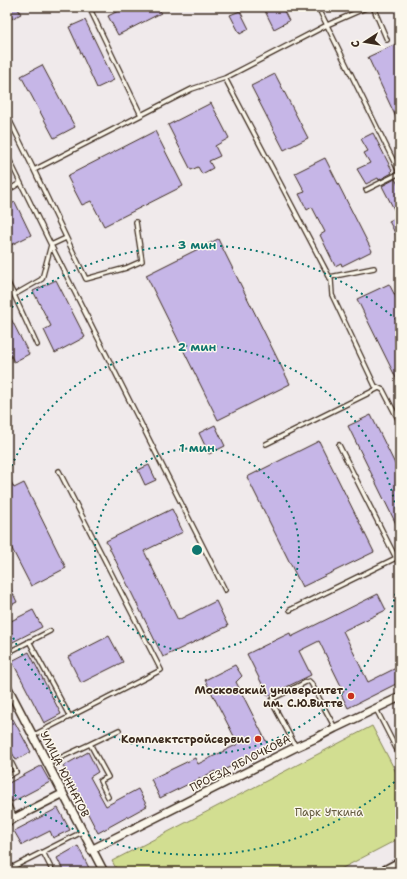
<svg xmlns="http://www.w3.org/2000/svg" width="407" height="879" font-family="'Shantell Sans',sans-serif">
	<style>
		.green { fill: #d2de91; stroke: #868458 }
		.building { fill: #c6b6e7; stroke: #3b2a1e }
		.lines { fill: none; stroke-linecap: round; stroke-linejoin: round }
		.service-casing { stroke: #3b2a1e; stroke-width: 6 }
		.minor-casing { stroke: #3b2a1e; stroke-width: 10 }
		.primary-casing { stroke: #3b2a1e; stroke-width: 14 }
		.service { stroke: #fbf7ec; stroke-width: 3.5 }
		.minor { stroke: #fbf7ec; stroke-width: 7 }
		.primary { stroke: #fbf7ec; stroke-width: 11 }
		.ring { fill: none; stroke: #0f766e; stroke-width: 2; stroke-dasharray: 2 4 }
		.poi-dot { fill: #c8321e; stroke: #fbf7ec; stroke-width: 1.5 }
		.labels { text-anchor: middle; stroke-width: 3; stroke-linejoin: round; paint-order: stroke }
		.poi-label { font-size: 11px; font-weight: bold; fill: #3b2a1e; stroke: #fbf7ec; text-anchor: end }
		.street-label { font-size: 11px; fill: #3b2a1e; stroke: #fbf7ec }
		.park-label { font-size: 11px; fill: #61573b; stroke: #fbf7ec }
		.centre { fill: #0f766e; stroke: #fbf7ec; stroke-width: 2 }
		.ring-label { font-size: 12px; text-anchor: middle; font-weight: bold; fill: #0f766e; stroke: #fbf7ec; stroke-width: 3; stroke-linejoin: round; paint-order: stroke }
	</style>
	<rect width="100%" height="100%" fill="#f0eaeb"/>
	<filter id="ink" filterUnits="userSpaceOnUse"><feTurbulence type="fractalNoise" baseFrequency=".025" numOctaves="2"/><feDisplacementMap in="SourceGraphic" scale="8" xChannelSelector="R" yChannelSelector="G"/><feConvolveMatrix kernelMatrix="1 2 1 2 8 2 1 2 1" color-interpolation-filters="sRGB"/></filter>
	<g filter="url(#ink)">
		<path class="green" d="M372 726 400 780V838L335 872H118L112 861Z"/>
		<path class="building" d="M7 7H17L21 14 7 21Z
			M126 7H158L161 13 118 35 108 16Z
			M263 7H282L289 21 274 29Z
			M240 11 249 29 240 34 230 15Z
			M85 20 114 80 97 88 69 27Z
			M400 42V126L368 57Z
			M42 65 75 127 54 138 21 76Z
			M275 74 308 138 284 150 251 86Z
			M211 103 229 138 215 146 220 156 209 161 213 168 202 174 198 167 191 170 168 125Z
			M155 131 183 186 104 226 91 201 82 205 67 176Z
			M373 133 392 170 391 171 392 173 379 180 378 178 366 184 357 169 370 163 364 153 368 151 361 139Z
			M325 158 372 251 342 266 341 263 335 266 320 235 325 232 312 207 307 210 299 194 305 192 295 173Z
			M395 179 400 188V243L389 221 398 217 382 186Z
			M15 202 31 235 7 247V206Z
			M218 239 290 384 218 420 146 275Z
			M56 280 85 337 55 353 44 330 51 326 33 291Z
			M389 284 400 305V386L357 299Z
			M7 311 29 354 14 362 7 348Z
			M371 415 400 474V532L348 426Z
			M215 425 225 446 209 454 199 433Z
			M319 441 374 552 302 587 247 477Z
			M149 465 156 480 145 485 138 470Z
			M7 473 14 488 24 483 66 568 31 586 7 539Z
			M172 509 183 532 144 551 178 620 216 601 228 626 163 657 106 541Z
			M7 581 17 602 7 607Z
			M378 594 386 610 343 631 368 682 396 668 400 676V682L348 708 341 694 344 692 319 641 299 651 311 675 268 696 247 654 290 633 291 637Z
			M33 610 42 627 7 645V623Z
			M109 636 123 662 81 683 68 657Z
			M29 652 61 714 44 723 12 661Z
			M235 665 242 676 236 682 269 747 216 774 215 771 160 798 151 779 195 758 198 764 238 744 205 680Z
			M13 719 31 752 16 760 7 743V722Z
			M88 752 98 772 90 777 106 806 138 789 147 806 98 833 63 766Z
			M41 766 50 782 12 802 7 793V784Z
			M58 808 70 830 53 838 50 831 22 845 14 831Z
			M78 846 91 872H64L57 858Z"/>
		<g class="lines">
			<defs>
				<path id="service" d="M89 7 141 115
					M318 7 400 174
					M368 7 327 25 225 78 331 280 332 295 375 386 383 390 400 423
					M373 7 387 40
					M7 115 34 170 192 89 225 78
					M7 155 51 245 42 279 14 295 7 281
					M34 170 86 279 126 268 142 261 136 222
					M366 190 400 173
					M7 191 20 183
					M66 238 51 245 225 590
					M330 277 374 268
					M14 295 37 345
					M266 444 379 388
					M339 445 396 558
					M290 610 400 556
					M29 641 70 717
					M7 653 50 631
					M376 709 400 756
					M32 736 161 670 59 471
					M90 744 119 730
					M296 747 273 704 272 700 274 698 306 682 309 681 311 683 335 728
					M7 754 16 772 7 777
					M47 764 90 744 108 777 100 781 108 797
					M7 802 15 818
					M43 852 53 872
					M7 870 82 832"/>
				<path id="minor" d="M7 686 104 872
					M7 822 62 794
					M91 850 296 747 316 738 335 728 400 697"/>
				<path id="primary" d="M385 872 400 864"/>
			</defs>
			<use href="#service" class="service-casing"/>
			<use href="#minor" class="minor-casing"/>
			<use href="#primary" class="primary-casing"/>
			<use href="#service" class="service"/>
			<use href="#minor" class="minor"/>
			<use href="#primary" class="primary"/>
		</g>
	</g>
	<g class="ring">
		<circle cx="197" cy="550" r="102"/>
		<path d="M400 552A203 203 0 0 1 7 623M7 477A203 203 0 0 1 400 548"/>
		<path d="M399 778A305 305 0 0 1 7 789M7 311A305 305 0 0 1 399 322"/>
	</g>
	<g class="poi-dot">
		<circle cx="351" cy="696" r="4"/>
		<circle cx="258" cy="739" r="4"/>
	</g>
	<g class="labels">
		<g class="poi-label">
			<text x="343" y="694">Московский университет<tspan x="343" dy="13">им. С.Ю.Витте</tspan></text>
			<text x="250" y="743">Комплектстройсервис</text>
		</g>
		<g class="street-label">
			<text transform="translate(240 763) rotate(-27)" y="4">ПРОЕЗД ЯБЛОЧКОВА</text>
			<text transform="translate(65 774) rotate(63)" y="4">УЛИЦА ЮННАТОВ</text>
		</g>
		<g class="park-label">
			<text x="329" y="816">Парк Уткина</text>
		</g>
	</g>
	<circle cx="197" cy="550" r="6" class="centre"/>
	<g class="ring-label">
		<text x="197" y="249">3 мин</text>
		<text x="197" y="351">2 мин</text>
		<text x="197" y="452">1 мин</text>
	</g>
	<rect width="407" height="879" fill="none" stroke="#fbf7ec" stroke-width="24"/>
	<rect x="12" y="12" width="383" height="855" fill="none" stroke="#3b2a1e" stroke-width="1.5" filter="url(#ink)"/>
	<g transform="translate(365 42) rotate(258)" stroke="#fbf7ec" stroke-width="3" paint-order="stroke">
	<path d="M0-3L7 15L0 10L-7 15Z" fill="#3b2a1e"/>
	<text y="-6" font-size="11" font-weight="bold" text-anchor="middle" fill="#3b2a1e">С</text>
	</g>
</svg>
